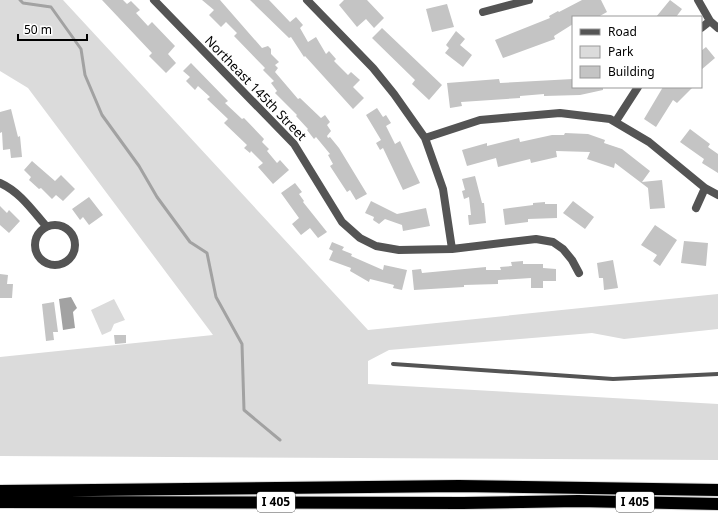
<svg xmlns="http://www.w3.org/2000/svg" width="718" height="518" font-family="'Noto Sans',sans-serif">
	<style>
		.green { fill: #dbdbdb }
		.water { fill: #a2a2a2 }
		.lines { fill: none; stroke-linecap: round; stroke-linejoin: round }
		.stream { stroke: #a2a2a2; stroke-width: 3 }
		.building { fill: #c4c4c4 }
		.motorway-casing { stroke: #dbdbdb; stroke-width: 14 }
		.service { stroke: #545454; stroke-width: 4 }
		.minor { stroke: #545454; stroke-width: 8 }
		.motorway { stroke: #000; stroke-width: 12 }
		.labels { text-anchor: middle; stroke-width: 4; stroke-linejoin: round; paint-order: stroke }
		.shield { fill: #fff; stroke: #4c4c4c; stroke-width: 1 }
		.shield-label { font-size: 12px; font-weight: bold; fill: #000 }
		.street-label { font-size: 13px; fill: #000; stroke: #fff }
	</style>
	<rect width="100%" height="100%" fill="#fff"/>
	<path class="green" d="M0 0H63L368 330 718 294V329L624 339 592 333 389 350 368 361V384L718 404V460L0 456V357L213 335 28 88 0 71Z
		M114 299 125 320 114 324 111 331 102 335 91 310Z"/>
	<path class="water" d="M71 297 77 308 73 312 75 328 63 330 59 299Z"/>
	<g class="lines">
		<path class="stream" d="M20 0 23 3 51 7 81 49 85 75 102 115 139 166 157 197 190 242 207 253 216 297 242 344 244 410 280 440"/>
	</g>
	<path class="building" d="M102 0H123L127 4 131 1 140 10 136 13 148 26 152 22 175 46 168 54 176 63 166 73 149 56 152 53Z
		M202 0H220L262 48 268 46 271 49V54L279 62 275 65 278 68 275 72 298 99 300 98 321 118 325 115 330 122 327 125 331 131 327 136 328 138 330 137 339 148 367 194 356 200 350 190 347 192 330 166 333 164 328 155 330 154 316 137 314 139 307 130 308 129 296 116 297 115 275 93 277 91 271 83 274 81 263 70 265 68 234 36 237 33 226 22 221 27 209 15 214 10Z
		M250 0H269L290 22 296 17 303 25 300 28 308 42 316 37 326 54 329 51 336 59 334 61 348 75 351 72 360 80 353 87 364 98 353 109 305 56 304 57 291 37 289 38Z
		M344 0H367L384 18 374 28 366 19 357 27 339 5Z
		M582 0H601L607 12 598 17H573V24L554 36 555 39 503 58 495 40 550 18 549 16 558 11 559 12Z
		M670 0 682 9 676 17H656Z
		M447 4 454 27 432 32 426 9Z
		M382 28 442 85 429 100 412 84 415 80 372 38Z
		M456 31 465 39 460 45 472 55 463 67 445 53 449 48 446 45Z
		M706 47 715 58 701 70V51Z
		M191 63 228 101 225 103 242 119 244 118 264 139 262 142 269 149 267 151 277 163 280 160 289 170 273 184 258 167 263 163 251 151 250 153 244 148 247 145 224 123 228 119 207 99 210 97 198 86 195 90 186 81 190 77 183 71Z
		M499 79 500 83 573 79V87H603V90L580 95 544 96V94L520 96V98L461 102 462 106 450 108 447 83Z
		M663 87H693L677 103 673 100 656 127 644 119Z
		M377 108 383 117 386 115 391 123 386 126 395 144 400 141 420 183 403 190 383 148 380 150 376 143 381 140 366 115Z
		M11 109 18 137 20 136 22 157 11 158 10 149 3 150 2 132 0 133V112Z
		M690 129 710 144 708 147 718 154V173L702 163 704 159 680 142Z
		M565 133 588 134 605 140 604 143 622 149 650 171 642 182 662 180 665 208 650 209 648 188 615 163 614 168 587 159 590 152 556 151 557 157 531 163 530 159 498 167 496 158 467 166 462 150 487 143V146L519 138 520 142 552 135H564Z
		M32 161 55 181 61 175 75 189 63 201 56 195 52 199 41 188 39 189 29 180 31 177 24 170Z
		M475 176 482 203H484L486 223 469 225 468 215H471L469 197 464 199 462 191 465 190 462 179Z
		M295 183 302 192 299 194 304 201 303 202 327 232 318 238 310 228 301 235 292 224 299 218 281 193Z
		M89 197 103 215 89 225 83 217 80 220 72 209Z
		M371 201 397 214 426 208 430 226 403 231 402 225 385 219 379 224 373 220 374 217 365 213Z
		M573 201 594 217 585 229 563 213Z
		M545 202V204H557V218L528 219V222L505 225 503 209 533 205V203Z
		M0 206 7 213 9 210 20 221 9 233 0 225Z
		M655 225 677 240 660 266 653 261 657 255 641 245Z
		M684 241 708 243 706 266 681 263Z
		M332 242 344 247 342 250 352 254 351 256 383 270 384 265 407 270 402 290 393 288 394 285 370 279 369 282 350 271 351 268 329 260 333 251 329 249Z
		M613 260 618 288 604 290 603 278H599L597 263Z
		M523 261V264H543V268L556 269V281H543V288H531V278L498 280V284L464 285V287L414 290 412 270 421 269 422 273 486 267V270H501L500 267 512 266 511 262Z
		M0 274 8 275 7 284H13L12 298H0Z
		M54 302 58 332H53L54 340 46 341 42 304Z
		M114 335H126V343L115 344Z"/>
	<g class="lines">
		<defs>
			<path id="motorway" d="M0 491 459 486 718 490
				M0 502 463 503 578 501 718 504"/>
		</defs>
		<use href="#motorway" class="motorway-casing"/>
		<path class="service" d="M393 364 613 379 718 374"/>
		<path class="minor" d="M154 0 294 144 342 222 360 238 376 246 399 250 452 249 536 239 553 242 563 249 572 260 579 273
			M307 0 373 68 394 94 425 138 443 189 452 249
			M698 0 710 21
			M483 12 529 0
			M701 28 710 21 718 28
			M616 121 638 87
			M425 138 480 120 560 113 610 119 649 142 705 188 718 195
			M0 183C20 192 32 210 46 226
			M696 208 705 188
			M35 245a20 20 0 1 1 40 0a20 20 0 1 1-40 0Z"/>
		<use href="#motorway" class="motorway"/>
	</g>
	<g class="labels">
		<g class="shield">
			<rect x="257" y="492" width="38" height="20" rx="3"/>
			<rect x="616" y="492" width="38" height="20" rx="3"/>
		</g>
		<g class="shield-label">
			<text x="276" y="506">I 405</text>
			<text x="635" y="506">I 405</text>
		</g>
		<g class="street-label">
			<text transform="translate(256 88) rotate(46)" y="5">Northeast 145th Street</text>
		</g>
	</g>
	<rect x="572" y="16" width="130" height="72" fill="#ffffff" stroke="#999999"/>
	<rect x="580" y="29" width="20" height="6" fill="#545454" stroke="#999999"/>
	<text x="608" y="36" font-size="12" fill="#000000">Road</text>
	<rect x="580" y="46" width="20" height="12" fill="#dbdbdb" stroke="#999999"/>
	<text x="608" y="56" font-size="12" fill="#000000">Park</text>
	<rect x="580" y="66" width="20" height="12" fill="#c4c4c4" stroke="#999999"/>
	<text x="608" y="76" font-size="12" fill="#000000">Building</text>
	<path d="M18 34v6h69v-6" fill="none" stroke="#000000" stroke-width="2"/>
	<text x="24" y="34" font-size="12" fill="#000000" stroke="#ffffff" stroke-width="3" paint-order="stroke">50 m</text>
</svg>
